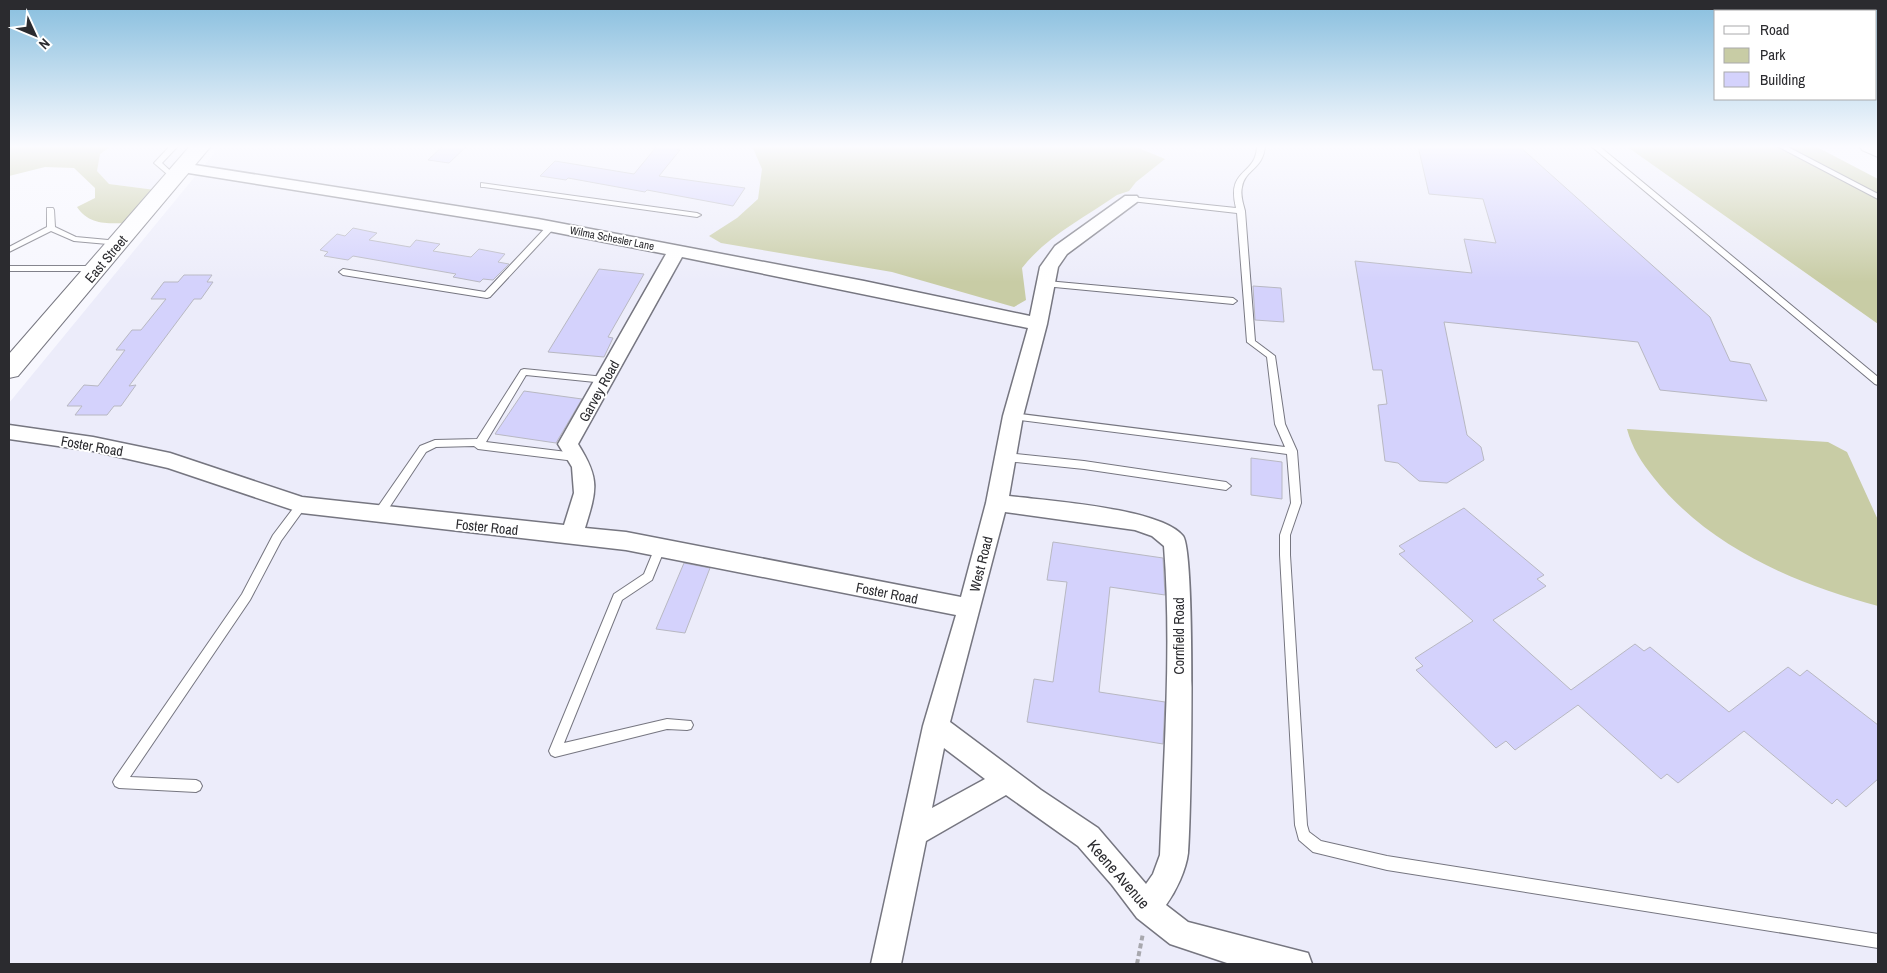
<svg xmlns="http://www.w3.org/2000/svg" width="1887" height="973" font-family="'Archivo Narrow',sans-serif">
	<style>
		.built { fill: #ececfa }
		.green { fill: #c8cca5 }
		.building { fill: #d4d2fc; stroke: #b8b8c2 }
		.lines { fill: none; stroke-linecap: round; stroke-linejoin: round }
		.lane-casing { stroke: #767680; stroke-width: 2 }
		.street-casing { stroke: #767680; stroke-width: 3 }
		.secondary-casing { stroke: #767680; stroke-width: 2 }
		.primary-casing { stroke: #767680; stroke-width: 2 }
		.path { stroke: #a8a8ae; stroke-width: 4; stroke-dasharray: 5 3; stroke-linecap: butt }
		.lane { fill: #fff; fill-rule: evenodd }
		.street { fill: #fff; fill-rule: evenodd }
		.secondary { fill: #fff; fill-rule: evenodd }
		.primary { fill: #fff; fill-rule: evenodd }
		.labels { text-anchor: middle; stroke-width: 4; stroke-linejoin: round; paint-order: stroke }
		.far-street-label { font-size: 11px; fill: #2b2b2f; stroke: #fff }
		.street-label { font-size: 14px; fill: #2b2b2f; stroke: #fff }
		.near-street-label { font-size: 16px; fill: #2b2b2f; stroke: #fff }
	</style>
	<rect width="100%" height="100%" fill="#f7f7fe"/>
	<path class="built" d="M112 146H202L163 191 109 184 97 171 100 154Z
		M220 146H1179L1202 153 1205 146H1626L1878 324V964H9V403Z"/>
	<path class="green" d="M9 146H112L100 154 97 171 109 184 163 191 133 223C112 223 90 227 77 207L95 198V188L74 168 45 167 9 176Z
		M752 146H1134L1165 159 1136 182 1129 191 1117 195C1084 218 1047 236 1022 268L1026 300 1014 307 892 272 721 243 709 236 737 218 758 199 762 169Z
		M1626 146H1815L1878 179V324Z
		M1627 429 1828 442 1847 452 1878 520V606C1795 584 1709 547 1654 478 1642 463 1632 448 1627 429Z"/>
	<path class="building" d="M443 146H467L449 163 428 160Z
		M657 146H680L677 150H680L659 176 745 188 733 206 647 190 645 192 568 178 566 180 540 176 555 161 634 174Z
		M1418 146H1519L1710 317 1730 361 1750 364 1767 401 1660 390 1638 342 1444 322 1467 435 1481 447 1484 460 1447 483 1419 481 1398 463 1385 461 1378 405 1387 404 1382 370H1373L1355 261 1472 273 1464 239 1496 243 1483 199 1429 194Z
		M353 228 377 233 369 240 410 247 416 240 440 244 433 251 471 257 479 249 505 254 498 262 509 264 493 280 483 279 480 282 453 277 456 274 353 256 348 260 324 256 328 252 320 250 337 234 345 236Z
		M599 269 644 274 608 337 613 338 604 357 548 352Z
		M184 275H212L207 282H213L201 299H194L129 386 136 385 121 406H114L107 415H75L82 406H67L84 385 98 386 125 350H116L132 330H141L166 299H151L164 282H178Z
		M1253 286 1281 288 1284 322 1255 320Z
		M524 391 582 399 556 443 495 434Z
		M1251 458 1282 462V499L1251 495Z
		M1464 508 1544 575 1537 579 1546 586 1493 620 1571 690 1635 644 1644 651 1650 647 1729 712 1788 667 1800 676 1807 670 1878 725V779L1846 807 1837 799 1832 804 1744 731 1678 783 1667 774 1661 779 1578 705 1515 750 1506 741 1496 748 1416 670 1423 666 1415 658 1473 621 1399 554 1405 551 1399 546Z
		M1053 542 1163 558 1165 595 1110 587 1099 692 1165 702 1163 744 1027 722 1034 679 1053 682 1067 582 1047 580Z
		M684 563 710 568 685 633 656 629Z"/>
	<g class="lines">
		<defs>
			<path id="lane" d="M170 146H178L162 163 178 178 174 180 154 163Z
				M1257 146H1265C1263 170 1245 169 1242 187 1240 195 1243 203 1245 211L1255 341 1275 356 1285 424 1297 451 1301 503 1290 535V555L1307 825 1309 832 1321 841 1387 856 1878 934V948L1387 870 1313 852 1299 840 1295 825 1280 555V535L1291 503 1287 454 1013 419 1008 416 1013 413 1285 447 1275 424 1267 357 1247 342 1237 213 1131 201 1127 199 1131 197 1236 208C1226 167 1256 177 1257 146Z
				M1591 146H1599L1878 377V385L1875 384Z
				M1777 146H1786L1878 194V199Z
				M481 183 697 213 701 215 697 217 484 187H481Z
				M47 208H53L54 210 55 227 76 237 119 241 123 243 119 245 74 241 51 231 9 252V247L47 227Z
				M549 224H555L556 226 490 297 487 298 343 275 339 272 343 269 485 292Z
				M96 266 100 269 99 271H9V266Z
				M1047 281 1233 298 1237 301 1233 304 1044 286 1043 284Z
				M524 369 605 377 610 380 605 383 526 375 486 442 575 453 578 454 580 457 578 460 575 461 478 449 474 446 436 447 426 452 383 517H375L374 514 375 511 420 446 435 440 477 439 521 370Z
				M1006 453 1084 461 1226 482 1231 486 1226 490 1084 469 1006 461 1001 457Z
				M302 501 306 502 307 505 281 541 250 600 130 777 196 780 200 782 202 786 200 790 196 792 119 788 115 786 113 782 115 778 242 594 273 535 298 502Z
				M660 544 664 545 665 548 652 580 622 600 564 743 667 719 691 721 693 725 691 729 687 730 667 729 555 757 551 755 549 751 614 594 644 574 656 545Z"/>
			<path id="street" d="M182 163 538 219 864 281 1030 316 1040 267 1055 246 1125 196H1137L1139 199 1137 202 1067 254 1058 267 1047 324 1023 416 1009 496C1047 501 1161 508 1183 536 1196 553 1191 817 1188 853 1186 870 1176 891 1166 905L1188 922 1308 953 1312 964H1230L1170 944 1137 918 1112 885 1078 846 1006 795 926 841 901 964H871L923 726 956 615 626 550 302 513 168 468 93 451 9 439V425L93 437 170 453 302 497 564 525 574 493 572 467 558 444 666 254 538 229 176 171 174 168 176 165ZM682 257 1028 328 1003 416 986 503 961 597 626 532 585 528C597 489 600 479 578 444ZM1005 512 1135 530 1152 536 1164 546C1172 648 1164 752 1160 855L1153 874 1146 884 1098 828 1041 790 950 722ZM944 748 985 779 932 808Z"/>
			<path id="secondary" d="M190 146H211L18 376 9 378V354Z"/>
			<path id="primary" d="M1859 146H1878V157L1862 150Z"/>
		</defs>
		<use href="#lane" class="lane-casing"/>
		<use href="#street" class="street-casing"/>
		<use href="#secondary" class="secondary-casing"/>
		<use href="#primary" class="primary-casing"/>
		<path class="path" d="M1137 964 1143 933"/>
		<use href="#lane" class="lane"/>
		<use href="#street" class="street"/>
		<use href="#secondary" class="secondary"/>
		<use href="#primary" class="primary"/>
	</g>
	<linearGradient id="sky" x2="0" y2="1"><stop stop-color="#87bede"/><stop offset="0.52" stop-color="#fbfbff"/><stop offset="1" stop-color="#fbfbff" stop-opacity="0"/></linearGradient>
	<rect width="1887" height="282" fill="url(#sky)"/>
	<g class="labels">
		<g class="far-street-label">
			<text transform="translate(612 238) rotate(11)" y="4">Wilma Schesler Lane</text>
		</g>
		<g class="street-label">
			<text transform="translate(106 259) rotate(-50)" y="5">East Street</text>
			<text transform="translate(599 391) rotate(-61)" y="5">Garvey Road</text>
			<text transform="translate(92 446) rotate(10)" y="5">Foster Road</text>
			<text transform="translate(487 527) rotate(6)" y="5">Foster Road</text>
			<text transform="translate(981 564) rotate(-76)" y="5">West Road</text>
			<text transform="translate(887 593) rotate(11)" y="5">Foster Road</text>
			<text transform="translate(1179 636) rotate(-90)" y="5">Cornfield Road</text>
		</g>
		<g class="near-street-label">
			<text transform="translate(1119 874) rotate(49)" y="6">Keene Avenue</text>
		</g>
	</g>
	<rect width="1887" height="973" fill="none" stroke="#2b2b2f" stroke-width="20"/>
	<rect x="1714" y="10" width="162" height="90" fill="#ffffff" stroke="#aaaaac"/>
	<rect x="1724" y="26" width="25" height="8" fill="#ffffff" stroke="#aaaaac"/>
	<text x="1760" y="35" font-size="15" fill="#2b2b2f">Road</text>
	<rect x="1724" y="48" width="25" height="15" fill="#c8cca5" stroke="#aaaaac"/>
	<text x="1760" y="60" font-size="15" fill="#2b2b2f">Park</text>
	<rect x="1724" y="72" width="25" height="15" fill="#d4d2fc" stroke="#aaaaac"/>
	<text x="1760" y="85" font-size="15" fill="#2b2b2f">Building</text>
	<g transform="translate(35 35) rotate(134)" stroke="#ffffff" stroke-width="4" paint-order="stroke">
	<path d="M0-4L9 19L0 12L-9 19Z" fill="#2b2b2f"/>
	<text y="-8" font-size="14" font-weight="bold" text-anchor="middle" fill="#2b2b2f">N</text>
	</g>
</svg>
